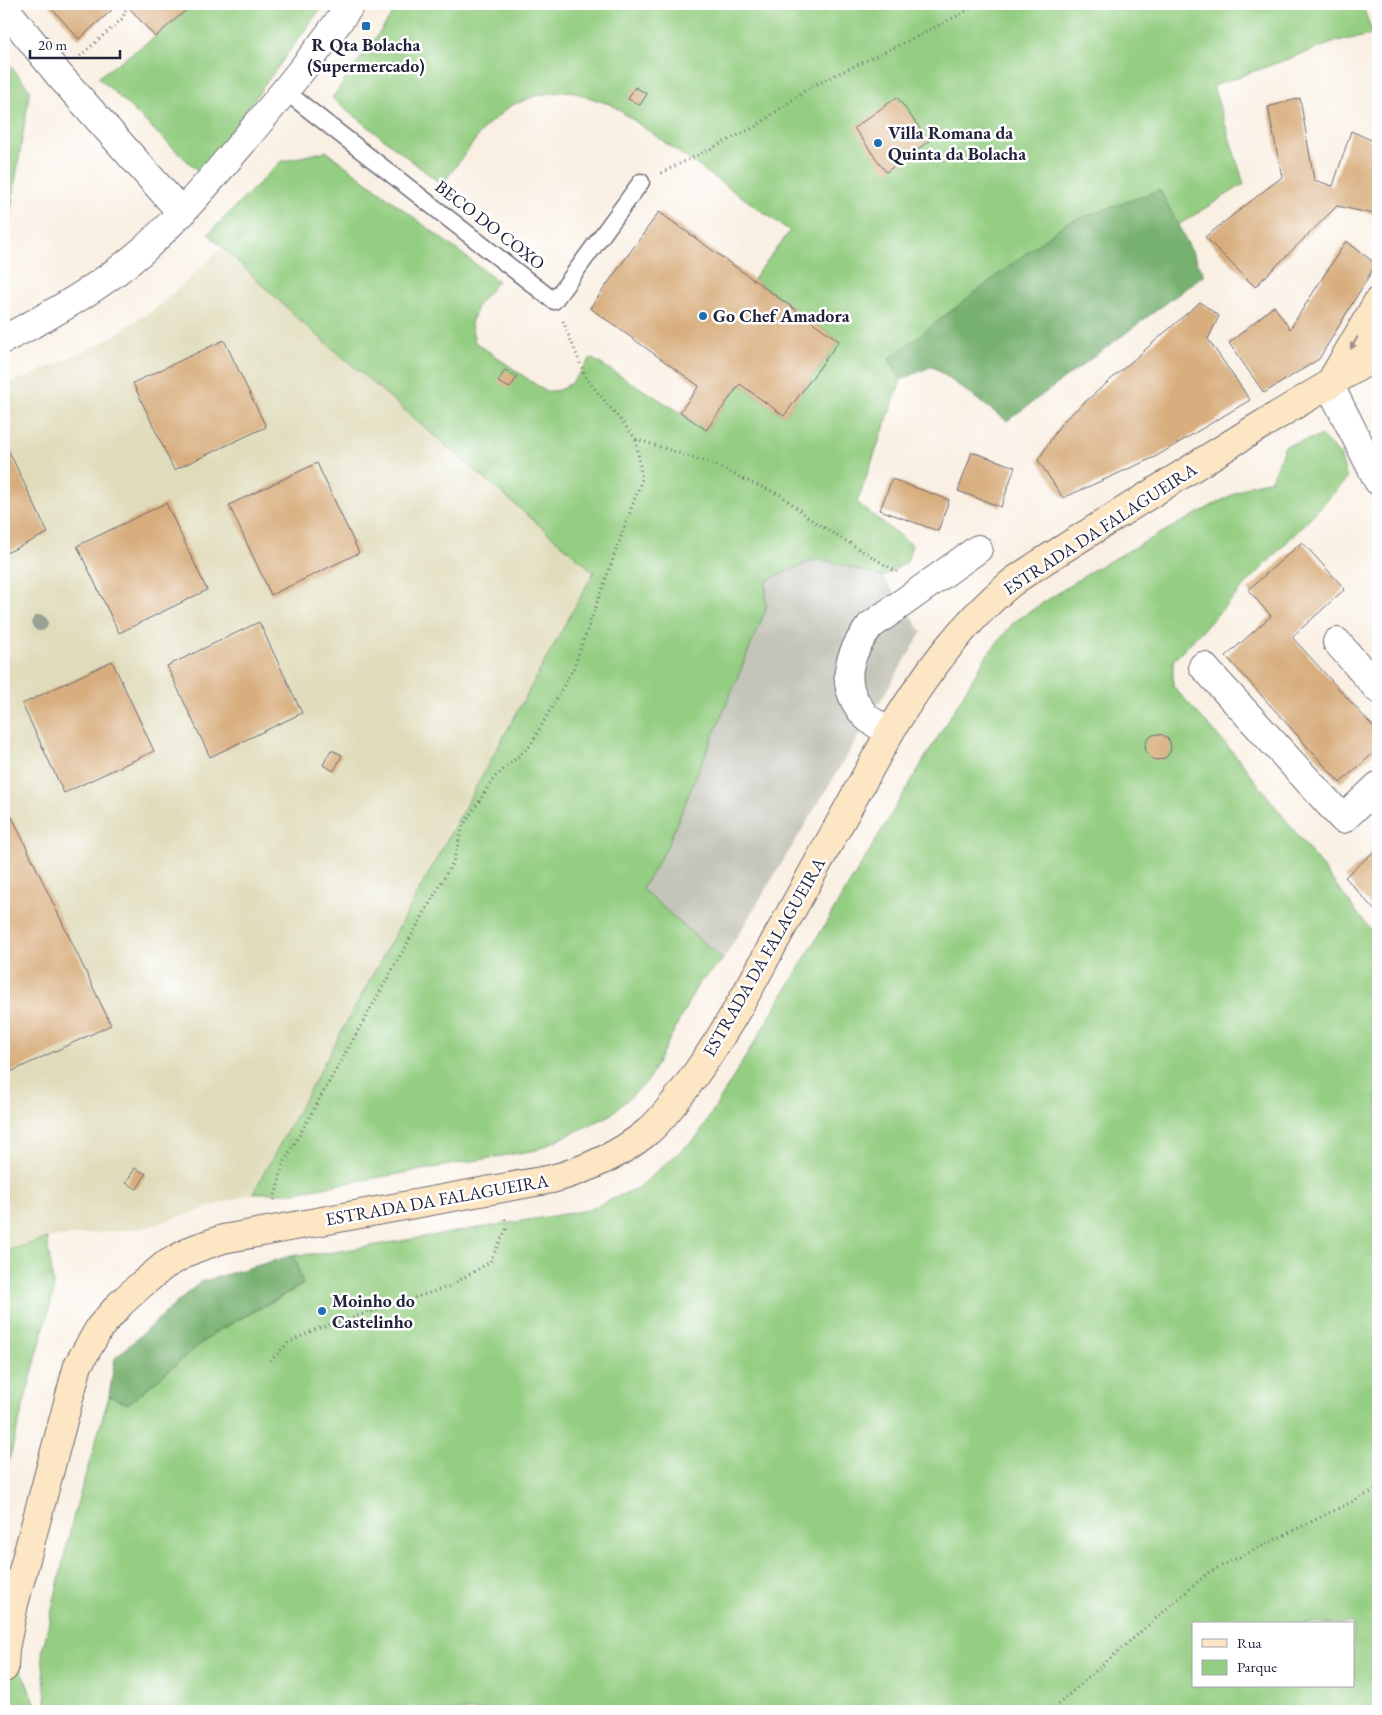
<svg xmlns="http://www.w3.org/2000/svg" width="1382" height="1715" font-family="'EB Garamond',serif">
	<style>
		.built { fill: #e0dcbb }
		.industrial { fill: #c4c5b9 }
		.green { fill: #94ce82; stroke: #5b785e; fill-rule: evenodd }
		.forest { fill: #77b170; stroke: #4c6a56 }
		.building { fill: #d8ae7e }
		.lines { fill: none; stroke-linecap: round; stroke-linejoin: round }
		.lane-casing { stroke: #6d6a76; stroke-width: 19 }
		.street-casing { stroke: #6d6a76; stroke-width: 30 }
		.secondary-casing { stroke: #6d6a76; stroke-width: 30 }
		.path { stroke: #6d6a76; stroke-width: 3; stroke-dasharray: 1 4; stroke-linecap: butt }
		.lane { stroke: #fff; stroke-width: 16 }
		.street { stroke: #fff; stroke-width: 28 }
		.secondary { stroke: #fce6c4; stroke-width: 28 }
		.tree { fill: #99a094 }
		.oneway { fill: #9a8e86 }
		.poi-dot { fill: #1f6fb2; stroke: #fff; stroke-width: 2 }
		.labels { text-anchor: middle; stroke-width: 5; stroke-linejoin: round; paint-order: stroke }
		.poi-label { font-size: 18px; font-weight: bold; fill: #22223b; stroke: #fff; text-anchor: start }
		.street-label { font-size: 18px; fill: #22223b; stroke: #fff }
	</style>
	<rect width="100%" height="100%" fill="#fff"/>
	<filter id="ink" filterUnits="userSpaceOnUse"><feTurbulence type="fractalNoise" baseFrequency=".02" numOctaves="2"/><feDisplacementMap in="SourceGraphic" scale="10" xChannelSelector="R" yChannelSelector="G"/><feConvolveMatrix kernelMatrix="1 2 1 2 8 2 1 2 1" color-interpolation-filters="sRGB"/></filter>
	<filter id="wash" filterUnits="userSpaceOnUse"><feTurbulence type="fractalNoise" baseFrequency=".0096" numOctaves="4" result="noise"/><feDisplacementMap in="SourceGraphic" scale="20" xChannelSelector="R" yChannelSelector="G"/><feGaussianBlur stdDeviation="1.12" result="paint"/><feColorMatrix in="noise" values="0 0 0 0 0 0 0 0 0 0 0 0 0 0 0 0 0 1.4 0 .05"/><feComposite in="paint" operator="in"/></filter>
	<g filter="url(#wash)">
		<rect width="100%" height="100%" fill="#f9f0e3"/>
		<path class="built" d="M221 248 305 325 594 572 253 1193 145 1228 47 1238 4 1252V385L32 375 100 344 155 309 208 262Z"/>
		<path class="industrial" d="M818 558 883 577 922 632 723 960 642 889 666 849 766 609V581Z"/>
		<path class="green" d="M193 4H324L200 173 98 77 155 37Z
			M400 4H1362L1373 35 1338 41 1213 86 1244 184 1178 225 1160 190 889 359 901 380 857 503 912 545 907 562 883 577 818 558 766 581V609L666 849 642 889 723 960 698 984 648 1081 609 1116 536 1150 289 1193H253L594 572 305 325 208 234 280 162 326 151 498 281 477 306 471 324 475 342 545 391C570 393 577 375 591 358L683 414 706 430 740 384 784 416 839 341 753 279 790 231 612 105 570 91 538 95 510 106 484 128 442 185 332 98Z
			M4 58 30 90 4 252Z
			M1321 436 1340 455 1347 479 1173 661V686L1238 758 1373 933 1378 929V1711H47L42 1653 74 1514 109 1396 128 1404 214 1333 303 1285 294 1255 328 1253 588 1210 639 1187 698 1136 987 655 1014 622 1093 570 1250 485 1271 480 1285 446ZM1193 1624H1353V1686H1193Z
			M47 1238 54 1291 9 1460 4 1489V1252Z
			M4 1634 39 1711H4Z"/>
		<path class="forest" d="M1160 190 1204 275 1007 421 932 366 901 380 889 359 1064 224Z
			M294 1255 303 1284 214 1333 128 1404 109 1396 115 1358 200 1282Z"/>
		<g id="blocks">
			<path class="building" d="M48 4H106L112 10 79 39Z
				M126 4H193L155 37Z
				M635 87 647 94 640 105 628 99Z
				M897 97 929 141 886 172 854 128Z
				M1300 98 1314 180 1333 186 1351 131 1378 143V215L1337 206 1255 287 1205 237 1282 177 1268 107Z
				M659 212 839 341 784 416 740 384 706 430 680 412 699 386 590 308Z
				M1346 241 1376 264 1319 359 1264 393 1229 343 1274 306 1290 329Z
				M1200 302 1219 316 1208 339 1250 400 1155 457 1063 498 1038 460 1062 422Z
				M224 340 266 427 174 470 133 383Z
				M505 370 517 377 510 388 498 382Z
				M5 443 48 533 4 554V444Z
				M972 452 1015 467 1001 507 958 491Z
				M317 463 359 553 271 595 229 505Z
				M892 479 949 500 938 531 880 510Z
				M166 503 207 590 119 633 77 546Z
				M1302 542 1345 589 1292 637 1378 732V749L1340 783 1226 656 1271 616 1248 590Z
				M259 622 302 713 210 757 167 666Z
				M112 661 154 751 64 793 22 704Z
				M1145 747a13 13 0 1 1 26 0a13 13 0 1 1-26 0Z
				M331 750 342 755 334 771 323 765Z
				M12 817 111 1025 4 1075V821Z
				M1378 848V914L1345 877Z
				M135 1168 146 1174 137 1189 126 1183Z"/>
		</g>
	</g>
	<g filter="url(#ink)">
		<use href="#blocks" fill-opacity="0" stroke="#6d6a76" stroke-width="1"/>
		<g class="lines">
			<defs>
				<path id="lane" d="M285 91 554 301 641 182"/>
				<path id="street" d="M4 7 59 75 182 213
					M4 339C52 315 100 287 141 252 179 218 209 182 241 144 279 98 317 53 351 4
					M1329 384 1378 481
					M1337 642 1378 689
					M1203 666 1343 819 1378 786
					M890 732C884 728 876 724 870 720 863 715 859 708 855 701 840 674 853 648 870 626L978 549"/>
				<path id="secondary" d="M1331 381 1378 301
					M4 1668 5 1649 14 1604 78 1365 100 1327 121 1303 142 1284 165 1265 194 1249 223 1239 552 1179C585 1170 619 1155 646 1133 661 1121 672 1105 684 1090 718 1045 745 997 771 948 811 876 851 804 890 732 923 677 961 624 1010 584 1020 576 1032 569 1042 562L1253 430 1363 364 1378 349"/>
			</defs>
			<use href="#lane" class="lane-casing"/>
			<use href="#street" class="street-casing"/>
			<use href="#secondary" class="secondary-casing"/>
			<path class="path" d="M1079 4H1084
				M380 7 391 4
				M80 56 123 18 127 4
				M661 173 755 127 810 87 914 38 980 4
				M563 321 586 378 636 439 718 466 745 480 781 495 813 521 897 572
				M274 1200 284 1162 453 862 463 826 494 778 530 746 573 669 642 479 636 439
				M270 1361 288 1343 314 1330 448 1287 490 1262 506 1229 505 1216
				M1050 1711 1209 1572 1378 1489"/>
			<use href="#lane" class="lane"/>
			<use href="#street" class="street"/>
			<use href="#secondary" class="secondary"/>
		</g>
		<circle class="tree" cx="40" cy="623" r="8"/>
		<defs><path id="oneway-solid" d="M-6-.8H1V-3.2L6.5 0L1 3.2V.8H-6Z" transform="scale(1.25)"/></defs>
		<use class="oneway" href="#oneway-solid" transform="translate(1354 343) rotate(120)"/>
	</g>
	<g class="poi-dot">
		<rect x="361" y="21" width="10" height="10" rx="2.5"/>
		<circle cx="878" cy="143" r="5"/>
		<circle cx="703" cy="316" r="5"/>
		<circle cx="322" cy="1311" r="5"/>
	</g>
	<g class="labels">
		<g class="poi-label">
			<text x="366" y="51" text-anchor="middle">R Qta Bolacha<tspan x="366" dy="21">(Supermercado)</tspan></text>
			<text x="888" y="139">Villa Romana da<tspan x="888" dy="21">Quinta da Bolacha</tspan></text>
			<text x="713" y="322">Go Chef Amadora</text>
			<text x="332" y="1307">Moinho do<tspan x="332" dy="21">Castelinho</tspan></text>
		</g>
		<g class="street-label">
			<text transform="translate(490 225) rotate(38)" y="6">BECO DO COXO</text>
			<text transform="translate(1100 529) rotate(-33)" y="6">ESTRADA DA FALAGUEIRA</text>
			<text transform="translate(764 957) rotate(-60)" y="6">ESTRADA DA FALAGUEIRA</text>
			<text transform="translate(437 1200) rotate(-10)" y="6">ESTRADA DA FALAGUEIRA</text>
		</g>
	</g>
	<rect width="1382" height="1715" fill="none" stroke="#fff" stroke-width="20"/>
	<rect x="1192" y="1622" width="162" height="65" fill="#ffffff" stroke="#a7a7b1"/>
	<rect x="1202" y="1639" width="25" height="8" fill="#fce6c4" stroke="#a7a7b1"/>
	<text x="1237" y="1648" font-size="15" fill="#22223b">Rua</text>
	<rect x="1202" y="1660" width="25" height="15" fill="#94ce82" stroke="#a7a7b1"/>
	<text x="1237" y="1672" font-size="15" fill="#22223b">Parque</text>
	<path d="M30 50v8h90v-8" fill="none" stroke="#22223b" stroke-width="2.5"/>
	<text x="38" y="50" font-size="15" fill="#22223b" stroke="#ffffff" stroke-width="4" paint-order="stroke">20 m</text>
</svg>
